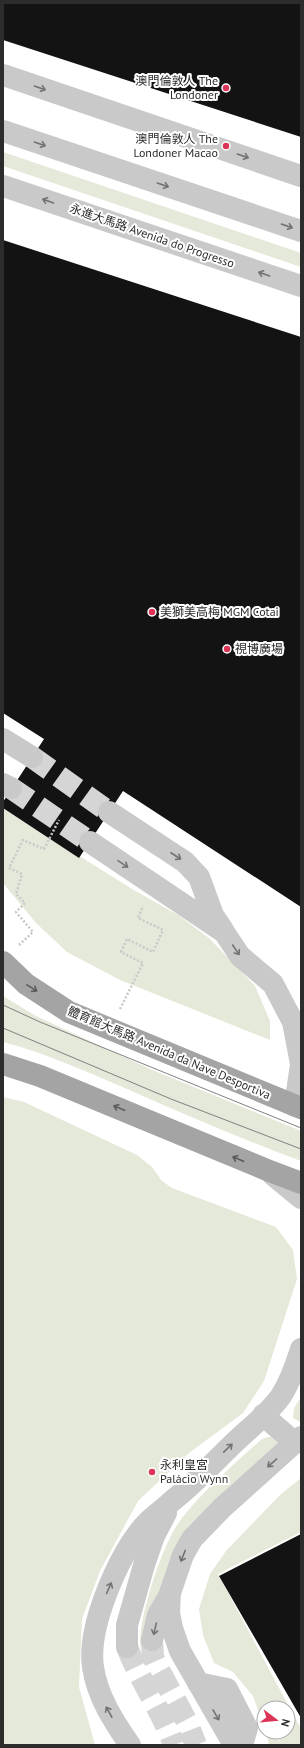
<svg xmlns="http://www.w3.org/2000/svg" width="304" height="1748" font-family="'PT Sans','Noto Sans SC',sans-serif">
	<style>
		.green { fill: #e4e9d9 }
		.building { fill: #131313 }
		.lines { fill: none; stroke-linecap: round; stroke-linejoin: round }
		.minor-tunnel { stroke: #d5d5d5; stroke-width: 22; stroke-dasharray: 22 11; stroke-linecap: butt }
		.path { stroke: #c9c9c9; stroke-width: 2.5; stroke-dasharray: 2 2; stroke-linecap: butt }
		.minor { stroke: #c9c9c9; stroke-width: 22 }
		.major { stroke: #a4a4a4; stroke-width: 22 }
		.tram { stroke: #818181; stroke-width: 1 }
		.oneway { stroke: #737373 }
		.oneway2 { stroke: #5c5c5c }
		.poi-dot { fill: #dc3457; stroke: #fff; stroke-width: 1.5 }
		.labels { text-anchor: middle; stroke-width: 4; stroke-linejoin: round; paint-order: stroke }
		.poi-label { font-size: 12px; fill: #2c2c2c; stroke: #fff; text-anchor: start }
		.street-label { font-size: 12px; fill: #2c2c2c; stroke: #fff }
	</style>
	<rect width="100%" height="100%" fill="#fff"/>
	<path class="green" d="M3 152 301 253V267L3 166Z
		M3 808 132 889 178 915 209 938 255 986 270 1021V1040L120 980 67 952 36 923 3 883Z
		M3 996 36 1016 150 1069 301 1131V1161C245 1140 190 1117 136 1093 92 1074 49 1054 3 1042Z
		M3 1097 24 1102 137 1155 152 1167 162 1181 172 1188 276 1227 293 1250 297 1279 264 1381 243 1413 189 1453 138 1501 100 1571 82 1619 79 1687 95 1745H3Z
		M301 1397V1422H300L293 1418 294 1408Z
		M272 1436 279 1445 233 1483 196 1520 146 1639V1664C144 1657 140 1648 140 1641 141 1611 163 1541 182 1518 205 1489 234 1464 262 1439Z
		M301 1478V1532L218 1574 301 1729V1745H269L266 1732H288V1708H264V1727L253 1696 233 1672 214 1663 203 1635 199 1609 210 1574 226 1551 281 1494Z"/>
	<path class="building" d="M3 3H301V137L3 40Z
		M3 240 301 337V907L123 791 79 858 3 808V802L44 739 3 713Z
		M301 1534V1718L219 1576Z"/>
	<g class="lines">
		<path class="minor-tunnel" d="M32 757 109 812
			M11 788 90 842
			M152 1640 153 1657 159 1670 187 1722 196 1745
			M127 1647C140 1681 162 1711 174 1745"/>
		<path class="path" d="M19 945 33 932 16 912 25 903 16 894 22 874 9 868 23 840 44 849 59 820
			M120 1009 143 963 121 952 127 939 153 952 163 930 138 918 143 906"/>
		<path class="minor" d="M3 75 301 176
			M3 131 301 231
			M3 186 301 286
			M3 739 32 757
			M3 784 11 788
			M109 812 185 862 199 877 213 915 223 930
			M90 842 224 932 240 956 273 984 293 1022 298 1048 301 1064 295 1106
			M273 1175 301 1198
			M263 1415 295 1443
			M152 1640 158 1615 169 1596
			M127 1647V1625L144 1565 154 1536 166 1513
			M198 1683 227 1689 247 1728 242 1745
			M130 1745C114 1722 97 1696 93 1667 87 1627 118 1557 143 1527 151 1517 163 1510 172 1501 195 1483 215 1461 236 1441 251 1427 269 1413 281 1396 290 1382 296 1365 301 1349
			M234 1745 180 1651 172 1628 169 1613 170 1593 183 1555 192 1539 222 1508 301 1437"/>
		<path class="major" d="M3 962 26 984 69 1012 301 1108
			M3 1064 40 1076 267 1170 301 1183"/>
		<path class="tram" d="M3 1005 40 1022 301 1128
			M3 1028 171 1099 301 1149"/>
	</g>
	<defs><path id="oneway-shaft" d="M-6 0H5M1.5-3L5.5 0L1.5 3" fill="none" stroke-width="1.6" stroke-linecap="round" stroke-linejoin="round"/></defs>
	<g class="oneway">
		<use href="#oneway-shaft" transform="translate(40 88) rotate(19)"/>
		<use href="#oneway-shaft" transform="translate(40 144) rotate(19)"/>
		<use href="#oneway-shaft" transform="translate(243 156) rotate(19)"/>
		<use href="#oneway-shaft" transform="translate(163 185) rotate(19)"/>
		<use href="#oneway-shaft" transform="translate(48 201) rotate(-161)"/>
		<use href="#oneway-shaft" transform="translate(287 226) rotate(19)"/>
		<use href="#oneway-shaft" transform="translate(264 274) rotate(-161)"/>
		<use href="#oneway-shaft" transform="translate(176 856) rotate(33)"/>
		<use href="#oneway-shaft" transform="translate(123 864) rotate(34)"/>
		<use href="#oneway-shaft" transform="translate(236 950) rotate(56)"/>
		<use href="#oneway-shaft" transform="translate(228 1448) rotate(-44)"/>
		<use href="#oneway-shaft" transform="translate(272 1463) rotate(139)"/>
		<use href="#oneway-shaft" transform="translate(183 1556) rotate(112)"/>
		<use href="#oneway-shaft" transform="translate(109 1588) rotate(-66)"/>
		<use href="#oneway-shaft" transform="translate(155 1629) rotate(103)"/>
		<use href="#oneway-shaft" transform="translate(109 1712) rotate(-119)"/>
		<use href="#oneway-shaft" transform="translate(216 1715) rotate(60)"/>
	</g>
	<g class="oneway2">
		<use href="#oneway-shaft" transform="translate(32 988) rotate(32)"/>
		<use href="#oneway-shaft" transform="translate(119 1108) rotate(-157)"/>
		<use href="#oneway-shaft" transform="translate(238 1159) rotate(-157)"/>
	</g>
	<g class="poi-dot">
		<circle cx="226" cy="88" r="4"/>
		<circle cx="226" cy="146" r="4"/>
		<circle cx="152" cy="612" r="4"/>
		<circle cx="227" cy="649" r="4"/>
		<circle cx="152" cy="1472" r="4"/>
	</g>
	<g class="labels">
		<g class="poi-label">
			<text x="218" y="85" text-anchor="end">澳門倫敦人 The<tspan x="218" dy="14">Londoner</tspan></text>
			<text x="218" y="143" text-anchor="end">澳門倫敦人 The<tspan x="218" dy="14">Londoner Macao</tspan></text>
			<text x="160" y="616">美獅美高梅 MGM Cotai</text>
			<text x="235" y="653">視博廣場</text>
			<text x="160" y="1469">永利皇宮<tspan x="160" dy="14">Palácio Wynn</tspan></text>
		</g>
		<g class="street-label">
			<text transform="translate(152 236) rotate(19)" y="4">永進大馬路 Avenida do Progresso</text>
			<text transform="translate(169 1053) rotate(23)" y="4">體育館大馬路 Avenida da Nave Desportiva</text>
		</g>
	</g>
	<rect width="304" height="1748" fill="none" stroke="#2c2c2c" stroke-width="8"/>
	<g transform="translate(276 1720) rotate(106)"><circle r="19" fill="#ffffff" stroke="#ababab"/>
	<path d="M0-3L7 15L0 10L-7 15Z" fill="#dc3457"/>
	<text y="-6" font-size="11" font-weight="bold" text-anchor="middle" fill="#2c2c2c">N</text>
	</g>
</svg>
